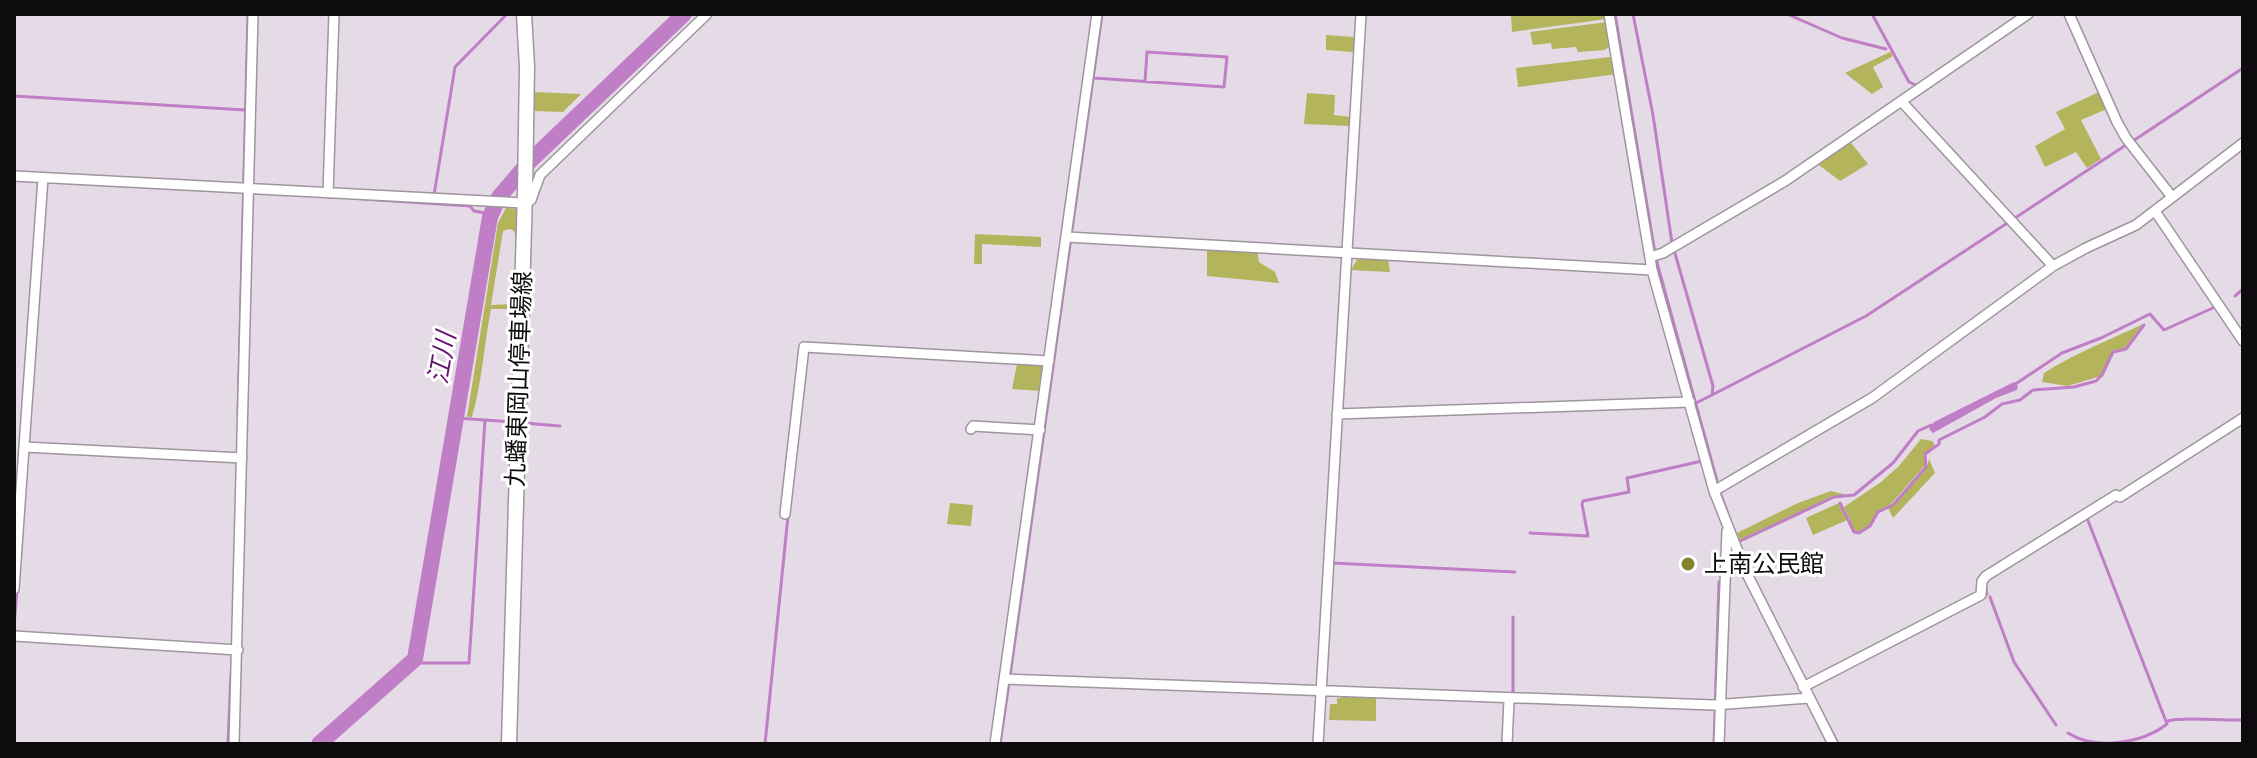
<svg xmlns="http://www.w3.org/2000/svg" width="2257" height="758" font-family="'Noto Sans','Noto Sans JP',sans-serif">
	<style>
		.green { fill: #b3b45b; fill-rule: evenodd }
		.water { fill: #c07ec7 }
		.lines { fill: none; stroke-linecap: round; stroke-linejoin: round }
		.stream { stroke: #c07ec7; stroke-width: 3 }
		.river { stroke: #c07ec7; stroke-width: 16 }
		.street-casing { stroke: #9e959f; stroke-width: 12 }
		.secondary-casing { stroke: #9e959f; stroke-width: 17 }
		.street { stroke: #fff; stroke-width: 9 }
		.secondary { stroke: #fff; stroke-width: 14 }
		.poi-dot { fill: #81822b; stroke: #fff; stroke-width: 3 }
		.labels { text-anchor: middle; stroke-width: 6; stroke-linejoin: round; paint-order: stroke }
		.street-label { font-size: 24px; fill: #0e0b0e; stroke: #fff }
		.poi-label { font-size: 24px; fill: #0e0b0e; stroke: #fff; text-anchor: start }
		.water-label { font-size: 26px; font-style: italic; fill: #66156f; stroke: #fff }
	</style>
	<rect width="100%" height="100%" fill="#e5dbe6"/>
	<path class="green" d="M1511 14H1606L1607 19 1512 32Z
		M1607 22 1611 45 1605 50 1578 52 1576 47 1552 49 1551 43 1533 45 1530 32Z
		M1326 35 1354 37 1353 52 1326 50Z
		M1890 52 1893 56 1873 67 1883 87 1872 94 1845 73Z
		M1610 57 1611 61H1615L1617 74 1518 87 1516 68Z
		M533 92 581 94 563 112 533 111Z
		M2099 92 2107 109 2081 120 2101 159 2087 168 2076 152 2045 167 2035 146 2065 129 2056 112Z
		M1307 93 1335 95 1334 115 1351 117 1350 126 1304 124Z
		M1848 139 1868 164 1840 181 1815 162Z
		M506 208 519 209 517 309H491C484 345 482 382 472 417H467L498 223ZM510 229 514 231 515 234V304L491 305 503 231Z
		M975 234 1041 237V247L982 244V264H974Z
		M1207 248 1257 251 1259 262 1275 272 1279 283 1207 276Z
		M1358 258 1388 259 1390 272 1351 270Z
		M2143 324 2124 349 2113 350 2101 376 2068 386 2042 382 2044 373C2075 353 2110 340 2143 324Z
		M1017 364 1046 365 1041 391 1012 389Z
		M1921 439 1932 441 1935 445 1923 455 1927 463 1889 506 1878 511 1868 527 1860 532H1855L1844 507 1881 482 1899 466Z
		M1929 459 1935 473 1893 518 1888 508 1927 467Z
		M1831 491 1847 495 1833 496 1740 540 1737 533 1798 503Z
		M950 503 973 505 971 526 947 524Z
		M1839 503 1847 520 1813 535 1806 518Z
		M1342 695 1376 696V721L1329 720 1330 704H1337V698H1341Z"/>
	<path class="water" d="M2014 382 2018 386 2017 390 1996 398 1933 433 1929 429 1934 422Z"/>
	<g class="lines">
		<path class="stream" d="M1615 14 1656 259 1717 481
			M1633 14 1653 115 1672 243
			M1787 14 1842 38 1886 49
			M1872 14 1909 82 1918 86
			M1094 78 1224 87 1227 57 1147 52 1145 81
			M14 96 245 110
			M2133 141 2243 68
			M434 195 455 67 507 14
			M363 199 470 206 474 211 491 214
			M1674 250 1713 386 1712 395 1696 403
			M2235 296 2243 289
			M2014 385 2062 353 2101 338 2150 314 2164 330 2215 307
			M1712 395 1866 316 2126 145
			M238 414 248 14
			M485 420 512 422
			M524 423 560 426
			M1721 495 1728 514
			M1840 503 1854 532 1859 533 1870 526 1878 512 1893 505 1926 467 1925 454 1939 444V440L1985 417 2002 404 2020 400 2033 390 2074 387 2096 381 2102 375 2113 352 2126 349 2144 325
			M1530 533 1588 536 1582 504 1583 501 1629 492 1627 478 1702 461
			M2064 533 2081 522
			M1738 542 1834 497 1854 495 1893 463 1918 431 1931 425
			M1332 563 1515 572
			M1729 577 1741 571
			M1990 597 2014 662 2056 725
			M1982 598 1987 594 1985 584
			M1513 617V694
			M14 626 17 590
			M411 663H469L485 420 456 418
			M1010 676 1102 14
			M2168 721C2180 716 2224 721 2243 720
			M2068 733C2096 751 2143 743 2167 724L2087 518
			M1833 734 1838 744
			M228 744 231 674
			M765 744 788 516
			M1000 744 1009 683
			M1714 744 1719 582 1722 581"/>
		<path class="river" d="M319 744 415 659 490 217 499 197 530 161 684 14"/>
		<defs>
			<path id="street" d="M1609 14 1652 270 1714 491 1746 572 1833 744
				M2069 14 2117 122 2126 138 2172 197
				M1902 102 2053 266
				M14 176 524 203 531 200 540 175 707 14
				M328 193 334 14
				M2155 211 2243 341
				M1067 237 1652 270
				M1650 257 1663 253 1785 181 2028 14
				M1337 414 1690 402
				M971 429 973 426 1040 430
				M24 447 242 458
				M1714 491 1872 398 2053 266 2086 248 2136 225 2243 143
				M785 514 804 347 1049 361
				M14 589 43 178
				M14 636 238 650
				M1004 679 1713 705 1809 698
				M1803 687 1981 595 1982 581 1986 576 2116 495 2120 497 2243 418
				M234 744 253 14
				M995 744 1097 14
				M1318 744 1361 14
				M1507 744 1509 700
				M1719 744 1727 531"/>
			<path id="secondary" d="M509 744 525 192 527 67 524 14"/>
		</defs>
		<use href="#street" class="street-casing"/>
		<use href="#secondary" class="secondary-casing"/>
		<use href="#street" class="street"/>
		<use href="#secondary" class="secondary"/>
	</g>
	<circle class="poi-dot" cx="1688" cy="564" r="8"/>
	<g class="labels">
		<g class="street-label">
			<text transform="translate(519 379) rotate(-88)" y="8">九蟠東岡山停車場線</text>
		</g>
		<g class="poi-label">
			<text x="1704" y="572">上南公民館</text>
		</g>
		<g class="water-label">
			<text transform="translate(442 358) rotate(-80)" y="9">江川</text>
		</g>
	</g>
	<rect width="2257" height="758" fill="none" stroke="#0e0b0e" stroke-width="32"/>
</svg>
